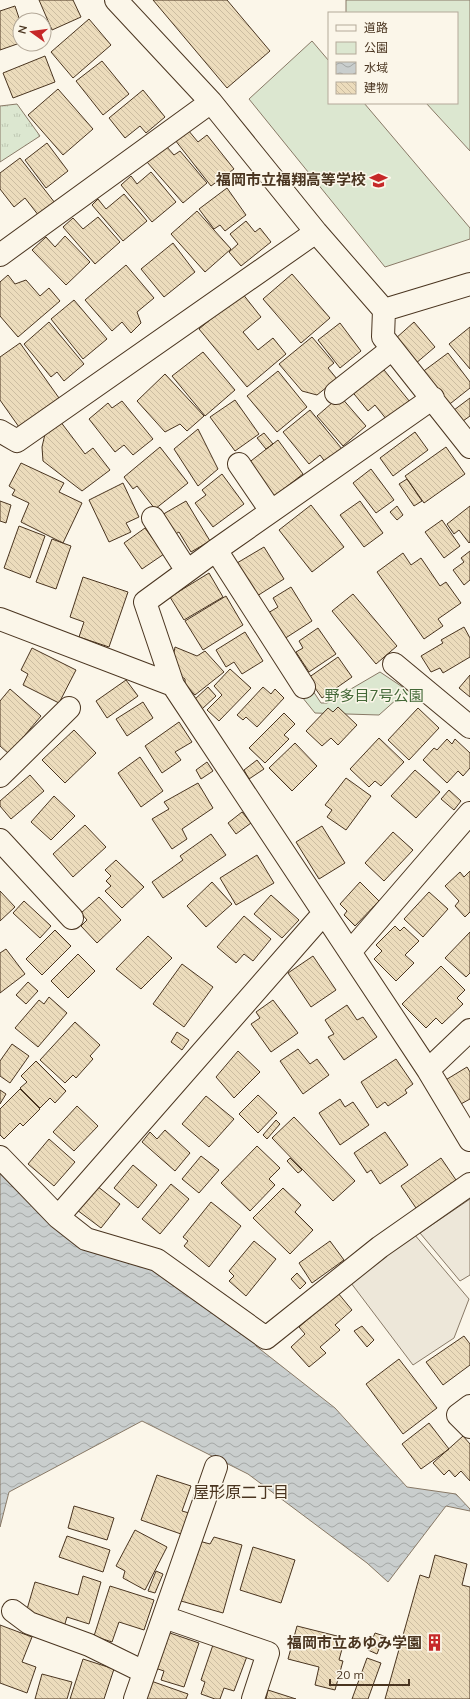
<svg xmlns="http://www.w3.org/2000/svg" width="470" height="1699" font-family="Mulish,'Noto Sans JP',sans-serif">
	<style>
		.grass { fill: url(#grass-tufts); stroke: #887966 }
		.park { fill: #dce7d0; stroke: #887966 }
		.parking { fill: #ede7d9; stroke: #887966 }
		.water { fill: url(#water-waves); stroke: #887966 }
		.building { fill: url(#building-back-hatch); stroke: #4a3520 }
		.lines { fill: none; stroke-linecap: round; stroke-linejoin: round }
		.minor-casing { stroke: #4a3520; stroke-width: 24 }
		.minor { stroke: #fbf6e9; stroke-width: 22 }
		.labels { text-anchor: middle; stroke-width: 3; stroke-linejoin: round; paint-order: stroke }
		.poi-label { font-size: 15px; font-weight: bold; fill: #4a3520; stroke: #fbf6e9; text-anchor: end }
		.park-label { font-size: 15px; fill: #436837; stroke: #fbf6e9 }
		.neighbourhood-label { font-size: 16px; fill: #4a3520; stroke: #fbf6e9 }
	</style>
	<defs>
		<pattern id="grass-tufts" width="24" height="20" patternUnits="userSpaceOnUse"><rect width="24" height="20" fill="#dce7d0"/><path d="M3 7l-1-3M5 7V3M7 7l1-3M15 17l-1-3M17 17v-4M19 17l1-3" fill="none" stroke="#bec7b2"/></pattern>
		<pattern id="water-waves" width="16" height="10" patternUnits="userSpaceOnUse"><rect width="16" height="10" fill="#c9cecd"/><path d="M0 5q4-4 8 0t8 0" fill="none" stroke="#a5a8a6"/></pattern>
		<pattern id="building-back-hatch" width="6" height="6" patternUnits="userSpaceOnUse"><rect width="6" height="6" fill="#ecdcbc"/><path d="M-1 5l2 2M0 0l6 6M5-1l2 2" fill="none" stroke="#ccbda1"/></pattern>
	</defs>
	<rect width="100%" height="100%" fill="#fbf6e9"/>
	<path class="grass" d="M17 104 40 136 0 162V106Z"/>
	<path class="park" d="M346 0H470V151L426 103H457V13H346Z
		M312 41 329 61V103H364L470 228V239L385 267 249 99Z
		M380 672 407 690 379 715 315 713 298 692 309 685 321 703H327Z"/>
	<path class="parking" d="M470 1199V1275L460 1281 420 1233Z
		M414 1234 469 1299 454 1338 413 1365 351 1283Z"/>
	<path class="water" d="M0 1170 50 1219 153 1265 259 1339 256 1346 335 1408 407 1487 456 1494 470 1509V1511L446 1506 388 1582 367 1563 248 1474 142 1421 9 1492 0 1527Z"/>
	<path class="building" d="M39 0H73L81 17 52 30Z
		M153 0H227L270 51 227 88Z
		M15 6 20 21V43L0 50V11Z
		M89 19 111 45 73 78 51 52Z
		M45 56 55 82 13 98 3 73Z
		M102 61 129 94 103 115 76 81Z
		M58 89 93 129 63 155 28 115Z
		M143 90 165 117 146 133 140 126 125 138 109 118Z
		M188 130 198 142 207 135 234 169 211 186 175 140Z
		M47 143 68 171 46 188 25 160Z
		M166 146 174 155 180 151 207 183 183 203 147 162Z
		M20 158 55 203 39 216 25 198 14 207 0 189V173Z
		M151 172 176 202 152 222 121 185 131 176 137 184Z
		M227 188 246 215 225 231 220 225 214 229 199 209Z
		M124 194 147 221 123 241 92 205 98 199 106 209Z
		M197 211 231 249 205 272 171 234Z
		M98 217 120 242 95 264 63 227 73 218 83 229Z
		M246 221 255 232 260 228 271 242 241 266 229 252 238 244 230 234Z
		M65 236 90 262 66 285 32 250 46 237 55 247Z
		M173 243 195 272 164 297 141 269Z
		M126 265 154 298 137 312 141 323 131 333 122 322 112 331 85 300Z
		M292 274 330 318 301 343 263 299Z
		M8 275 15 284 26 280 40 296 49 288 60 301 18 337 0 316V282Z
		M242 293 261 317 243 332 258 350 273 338 286 354 247 387 199 329Z
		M74 300 107 339 83 359 51 319Z
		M49 322 84 364 64 381 57 372 51 377 24 344Z
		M414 322 435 347 415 364 395 339Z
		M340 323 361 351 340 368 318 340Z
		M470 327V369L449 344Z
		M312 337 334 363 328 368 337 379 317 395 302 391 279 364Z
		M20 343 59 398 19 427 0 400V357Z
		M203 352 235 390 205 416 172 376Z
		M448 353 470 382V388L446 407 421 373Z
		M380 365 410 402 387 420 375 405 368 411 350 389Z
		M278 371 307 407 277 432 247 396Z
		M165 374 204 416 187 431 180 424 165 432 137 401Z
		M340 396 366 426 343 446 317 416Z
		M470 398V416L463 421 454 410Z
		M235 400 259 434 235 451 210 417Z
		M122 401 153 439 133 455 124 445 115 452 89 419 108 403 112 408Z
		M310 410 342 449 326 463 320 455 309 464 283 432Z
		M60 421 85 454 93 448 110 470 82 491 43 461 42 447 45 434Z
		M198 429 218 469 198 486 174 449Z
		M415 432 428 450 393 476 380 458Z
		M264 433 273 444 266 449 257 438Z
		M278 440 303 474 272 498 247 464Z
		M160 447 188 483 155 509 137 486 133 489 124 477Z
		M446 447 465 474 424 503 405 476Z
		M21 463 64 483 59 492 82 503 63 543 21 522 29 503 12 495 15 490 9 486Z
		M371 469 394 500 376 513 353 483Z
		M222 474 244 504 213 527 195 503 206 495 202 490Z
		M407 479 422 501 414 506 399 484Z
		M123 483 139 517 126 523 131 532 109 542 89 500Z
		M0 501 11 505 6 523 0 521Z
		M186 501 210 541 191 552 179 532 172 536 160 516Z
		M360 501 383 533 364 547 340 515Z
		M311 505 344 547 312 572 279 530Z
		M397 506 403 515 397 520 390 512Z
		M470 506V542L469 543 459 530 454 534 447 524Z
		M442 520 460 546 444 558 425 532Z
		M19 526 45 536 30 578 4 568Z
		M145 528 164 554 142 569 124 543Z
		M52 539 71 546 56 589 36 582Z
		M264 547 284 579 257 596 237 563Z
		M470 551V580L464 585 453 570 464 562 461 558Z
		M403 553 411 565 421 558 440 586 446 582 461 603 438 619 443 626 424 639 377 572Z
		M209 573 223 597 184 620 170 597Z
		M83 577 128 592 109 647 79 637 84 622 70 617Z
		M291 587 312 621 284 639 268 613 278 607 273 598Z
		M353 594 397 646 376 664 332 611Z
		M226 596 243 625 203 650 185 621Z
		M464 627 470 638V657L443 673 440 668 431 672 421 656 443 643 441 640Z
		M318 628 336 654 309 672 296 652 303 648 299 641Z
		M245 632 263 661 242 674 234 662 226 667 216 650Z
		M175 647 197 656 205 651 224 672 195 695 185 684V679L171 669Z
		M32 648 76 670 59 703 23 685 28 674 21 670Z
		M338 657 352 677 322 698 308 678Z
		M230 669 251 688 219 721 207 710 222 695 214 686Z
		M470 675V697L459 688Z
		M126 680 138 696 107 718 96 701Z
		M208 687 216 696 202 709 194 700Z
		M263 687 271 694 275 689 284 698 257 727 246 717 243 720 237 715Z
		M10 689 41 716 9 754 0 746V701Z
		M143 702 153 718 127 736 116 719Z
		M338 707 357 725 338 745 331 738 322 746 306 731 328 708 333 712Z
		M418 708 439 728 409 760 388 740Z
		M284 713 295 724 284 735 289 739 265 763 249 748Z
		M179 722 192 742 175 752 181 760 162 773 145 746Z
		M74 730 96 753 65 783 42 760Z
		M379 738 404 762 381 786 375 781 369 787 350 769Z
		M447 739 452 744 455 739 470 753V768L463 776 458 771 447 783 423 760 434 748 437 750Z
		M295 743 317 766 292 791 269 768Z
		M140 757 163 791 141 807 118 773Z
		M257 760 264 769 249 779 244 770Z
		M207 762 213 771 201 779 196 770Z
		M415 770 440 792 416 818 391 796Z
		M30 775 44 791 11 819 0 806V801Z
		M346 778 371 796 346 830 327 817 332 810 325 805Z
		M198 783 213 808 182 829 187 839 172 849 152 819 169 809 164 802Z
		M449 790 461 801 454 810 441 799Z
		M54 796 75 816 51 840 31 822Z
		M242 812 251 823 236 834 228 823Z
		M85 825 106 847 73 877 53 854Z
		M322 826 345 863 319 879 296 842Z
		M393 832 413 850 384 881 365 863Z
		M211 834 226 855 163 898 152 882 183 860 180 856Z
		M257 855 274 883 236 905 220 878Z
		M116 860 144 887 122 908 105 891 111 886 106 881 111 876 105 870Z
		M470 871V912L465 917 455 906 459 901 445 886 460 872 464 877Z
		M212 882 232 904 206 927 187 906Z
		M360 882 379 901 355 926 344 915 347 911 340 904Z
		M0 891 15 907 0 921Z
		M429 892 448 909 423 937 404 919Z
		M271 895 299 920 282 938 254 914Z
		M99 897 121 920 97 943 81 926 87 920 81 913Z
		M24 901 51 926 40 938 13 913Z
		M244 916 271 939 253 961 244 954 236 963 217 947Z
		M395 926 400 931 404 927 419 941 405 955 414 963 396 981 374 959 382 951 376 945Z
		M55 930 71 946 42 975 26 959Z
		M470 932V973L466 977 445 958Z
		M148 936 172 958 141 989 116 969Z
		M6 949 25 974 0 993V953Z
		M78 954 95 971 68 998 51 981Z
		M313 956 336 990 311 1007 288 973Z
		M182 964 213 987 184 1027 153 1004Z
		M441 966 465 990 457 998 463 1004 442 1024 436 1018 426 1028 402 1004Z
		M28 982 38 991 26 1004 16 995Z
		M49 997 67 1013 38 1047 15 1028 39 1000 44 1004Z
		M273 1000 298 1033 271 1052 251 1024 260 1018 256 1012Z
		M347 1005 357 1020 363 1017 377 1037 344 1060 328 1037 334 1034 325 1020Z
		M75 1022 100 1045 90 1056 93 1059 76 1078 73 1075 65 1083 40 1060Z
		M177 1032 189 1040 182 1050 171 1042Z
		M12 1044 29 1056 10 1083 0 1076V1061Z
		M298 1049 310 1064 317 1059 329 1075 303 1094 280 1061Z
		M238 1051 260 1072 234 1098 216 1077Z
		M396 1059 413 1084 405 1090 407 1093 388 1106 385 1102 377 1108 361 1082Z
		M36 1061 66 1091 55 1103 50 1098 40 1108 20 1088 27 1082 21 1076Z
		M467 1067 470 1072V1099L459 1105 444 1081Z
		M20 1089 40 1109 23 1126 20 1123 4 1139 0 1135V1109Z
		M0 1090 6 1094 0 1104Z
		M258 1095 277 1113 258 1133 239 1114Z
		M206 1096 234 1119 209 1147 182 1124Z
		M340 1099 345 1107 353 1102 369 1125 340 1145 319 1113Z
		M77 1106 98 1126 74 1151 53 1132Z
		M294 1117 355 1181 333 1201 272 1138Z
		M276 1120 280 1124 267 1139 263 1135Z
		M165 1130 190 1153 175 1171 142 1142 150 1132 157 1139Z
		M385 1132 408 1165 380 1184 371 1170 367 1173 354 1153Z
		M49 1139 75 1162 54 1186 28 1164Z
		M257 1146 280 1168 269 1179 275 1185 250 1211 221 1183Z
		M201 1156 219 1170 199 1193 182 1179Z
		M290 1158 302 1170 298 1173 287 1161Z
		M441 1158 456 1180 416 1208 401 1186Z
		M133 1165 157 1185 138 1208 114 1188Z
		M171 1184 189 1199 160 1234 142 1219Z
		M97 1186 120 1204 101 1228 77 1210Z
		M283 1188 301 1205 295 1212 313 1230 290 1254 253 1218Z
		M211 1202 241 1226 209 1267 184 1246 188 1241 183 1237Z
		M254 1241 276 1259 246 1296 229 1281 234 1276 229 1271Z
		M330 1241 344 1260 312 1283 299 1263Z
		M297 1273 306 1283 300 1289 291 1279Z
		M338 1293 352 1310 335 1325 340 1330 320 1347 326 1353 309 1367 291 1347 305 1334 299 1327Z
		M362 1326 374 1340 367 1347 354 1331Z
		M464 1336 470 1344V1365L443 1385 426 1362Z
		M399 1359 437 1408 403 1434 366 1384Z
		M429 1423 449 1449 421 1469 402 1444Z
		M463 1436 470 1444V1481L461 1471 455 1477 449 1470 444 1475 433 1463Z
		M157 1475 191 1486 182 1511 189 1513 181 1534 141 1520Z
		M74 1506 114 1518 107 1540 68 1528Z
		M135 1530 167 1547 145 1590 123 1578 125 1571 116 1566Z
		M67 1536 110 1550 103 1572 59 1557Z
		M214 1537 242 1545 223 1613 181 1601 199 1541 210 1544Z
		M253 1547 295 1560 281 1603 240 1590Z
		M435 1555 467 1564 462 1585 470 1587V1699H385L420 1575 429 1578Z
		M156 1571 163 1574 155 1593 148 1591Z
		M83 1576 101 1582 89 1624 67 1617 64 1627 25 1616 35 1582 78 1595Z
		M110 1586 154 1600 144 1630 119 1622 112 1642 94 1636Z
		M0 1625 32 1637 22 1662 36 1667 27 1693 0 1683Z
		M297 1626 345 1638 339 1660 343 1661 335 1690 315 1685 319 1667 288 1659Z
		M167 1632 199 1643 184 1687 161 1680 164 1671 155 1668Z
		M375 1633 384 1636 377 1654 368 1650Z
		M215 1639 249 1651 234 1691 224 1688 220 1699H215L201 1694 205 1682 201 1680Z
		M367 1658 381 1663 368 1699H352Z
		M83 1659 114 1669 104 1699H70Z
		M42 1674 72 1682 67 1699H35Z
		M151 1681 188 1694 186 1699H145Z
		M268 1690 296 1699H266Z"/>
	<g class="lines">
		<defs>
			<path id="minor" d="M116 0 211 102 316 232 384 310 470 284
				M0 255 211 102
				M384 310 383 337 470 447
				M336 393 392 349
				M0 431 17 441 316 232
				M239 464 271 511
				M153 518 187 571
				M216 550 304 687
				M0 619 173 685 145 602 216 550 433 398
				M394 664 470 727
				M173 685 428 1070
				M0 776 69 708
				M0 840 72 918
				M350 952 470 813
				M470 1030 428 1070 470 1140
				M0 1157 58 1217 324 913
				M58 1217 86 1239 157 1260 266 1338 380 1247 470 1184
				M470 1406 458 1415 470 1427
				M13 1611 29 1623 89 1645 144 1672
				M164 1617 268 1653 253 1699
				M135 1699 216 1467"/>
		</defs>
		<use href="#minor" class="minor-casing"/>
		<use href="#minor" class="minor"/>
	</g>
	<defs>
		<symbol id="school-bare" viewBox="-9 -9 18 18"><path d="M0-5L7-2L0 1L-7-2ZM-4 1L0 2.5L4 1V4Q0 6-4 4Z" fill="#c62828" stroke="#fbf6e9" stroke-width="2.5" paint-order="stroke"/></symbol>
		<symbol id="building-bare" viewBox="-9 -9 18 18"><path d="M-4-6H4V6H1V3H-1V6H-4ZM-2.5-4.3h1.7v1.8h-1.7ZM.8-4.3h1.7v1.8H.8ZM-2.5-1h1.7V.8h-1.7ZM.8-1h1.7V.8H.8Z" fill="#c62828" stroke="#fbf6e9" stroke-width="2.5" paint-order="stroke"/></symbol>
	</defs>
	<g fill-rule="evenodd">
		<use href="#school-bare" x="366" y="168" width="25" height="25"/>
		<use href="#building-bare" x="422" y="1630" width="25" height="25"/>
	</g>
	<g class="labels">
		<g class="poi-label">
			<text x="366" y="185">福岡市立福翔高等学校</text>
			<text x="422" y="1648">福岡市立あゆみ学園</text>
		</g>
		<g class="park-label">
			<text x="374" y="701">野多目7号公園</text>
		</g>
		<g class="neighbourhood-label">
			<text x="241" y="1498">屋形原二丁目</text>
		</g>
	</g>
	<rect x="328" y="12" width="130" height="92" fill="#fbf6e9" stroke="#b4a999"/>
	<rect x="336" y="25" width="20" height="6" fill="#fbf6e9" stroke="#b4a999"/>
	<text x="364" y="32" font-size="12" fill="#4a3520">道路</text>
	<rect x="336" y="42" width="20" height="12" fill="#dce7d0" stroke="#b4a999"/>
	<text x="364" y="52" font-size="12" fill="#4a3520">公園</text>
	<rect x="336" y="62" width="20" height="12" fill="url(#water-waves)" stroke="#b4a999"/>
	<text x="364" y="72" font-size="12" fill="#4a3520">水域</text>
	<rect x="336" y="82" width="20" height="12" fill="url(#building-back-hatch)" stroke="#b4a999"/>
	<text x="364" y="92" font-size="12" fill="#4a3520">建物</text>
	<g transform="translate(32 32) rotate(284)"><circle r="19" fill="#fbf6e9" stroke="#b4a999"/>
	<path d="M0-3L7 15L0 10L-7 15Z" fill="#c62828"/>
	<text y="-6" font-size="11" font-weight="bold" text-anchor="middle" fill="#4a3520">N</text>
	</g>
	<path d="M330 1679v6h79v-6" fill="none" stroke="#4a3520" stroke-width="2"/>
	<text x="336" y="1679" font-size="12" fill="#4a3520" stroke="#fbf6e9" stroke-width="3" paint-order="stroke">20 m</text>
</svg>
